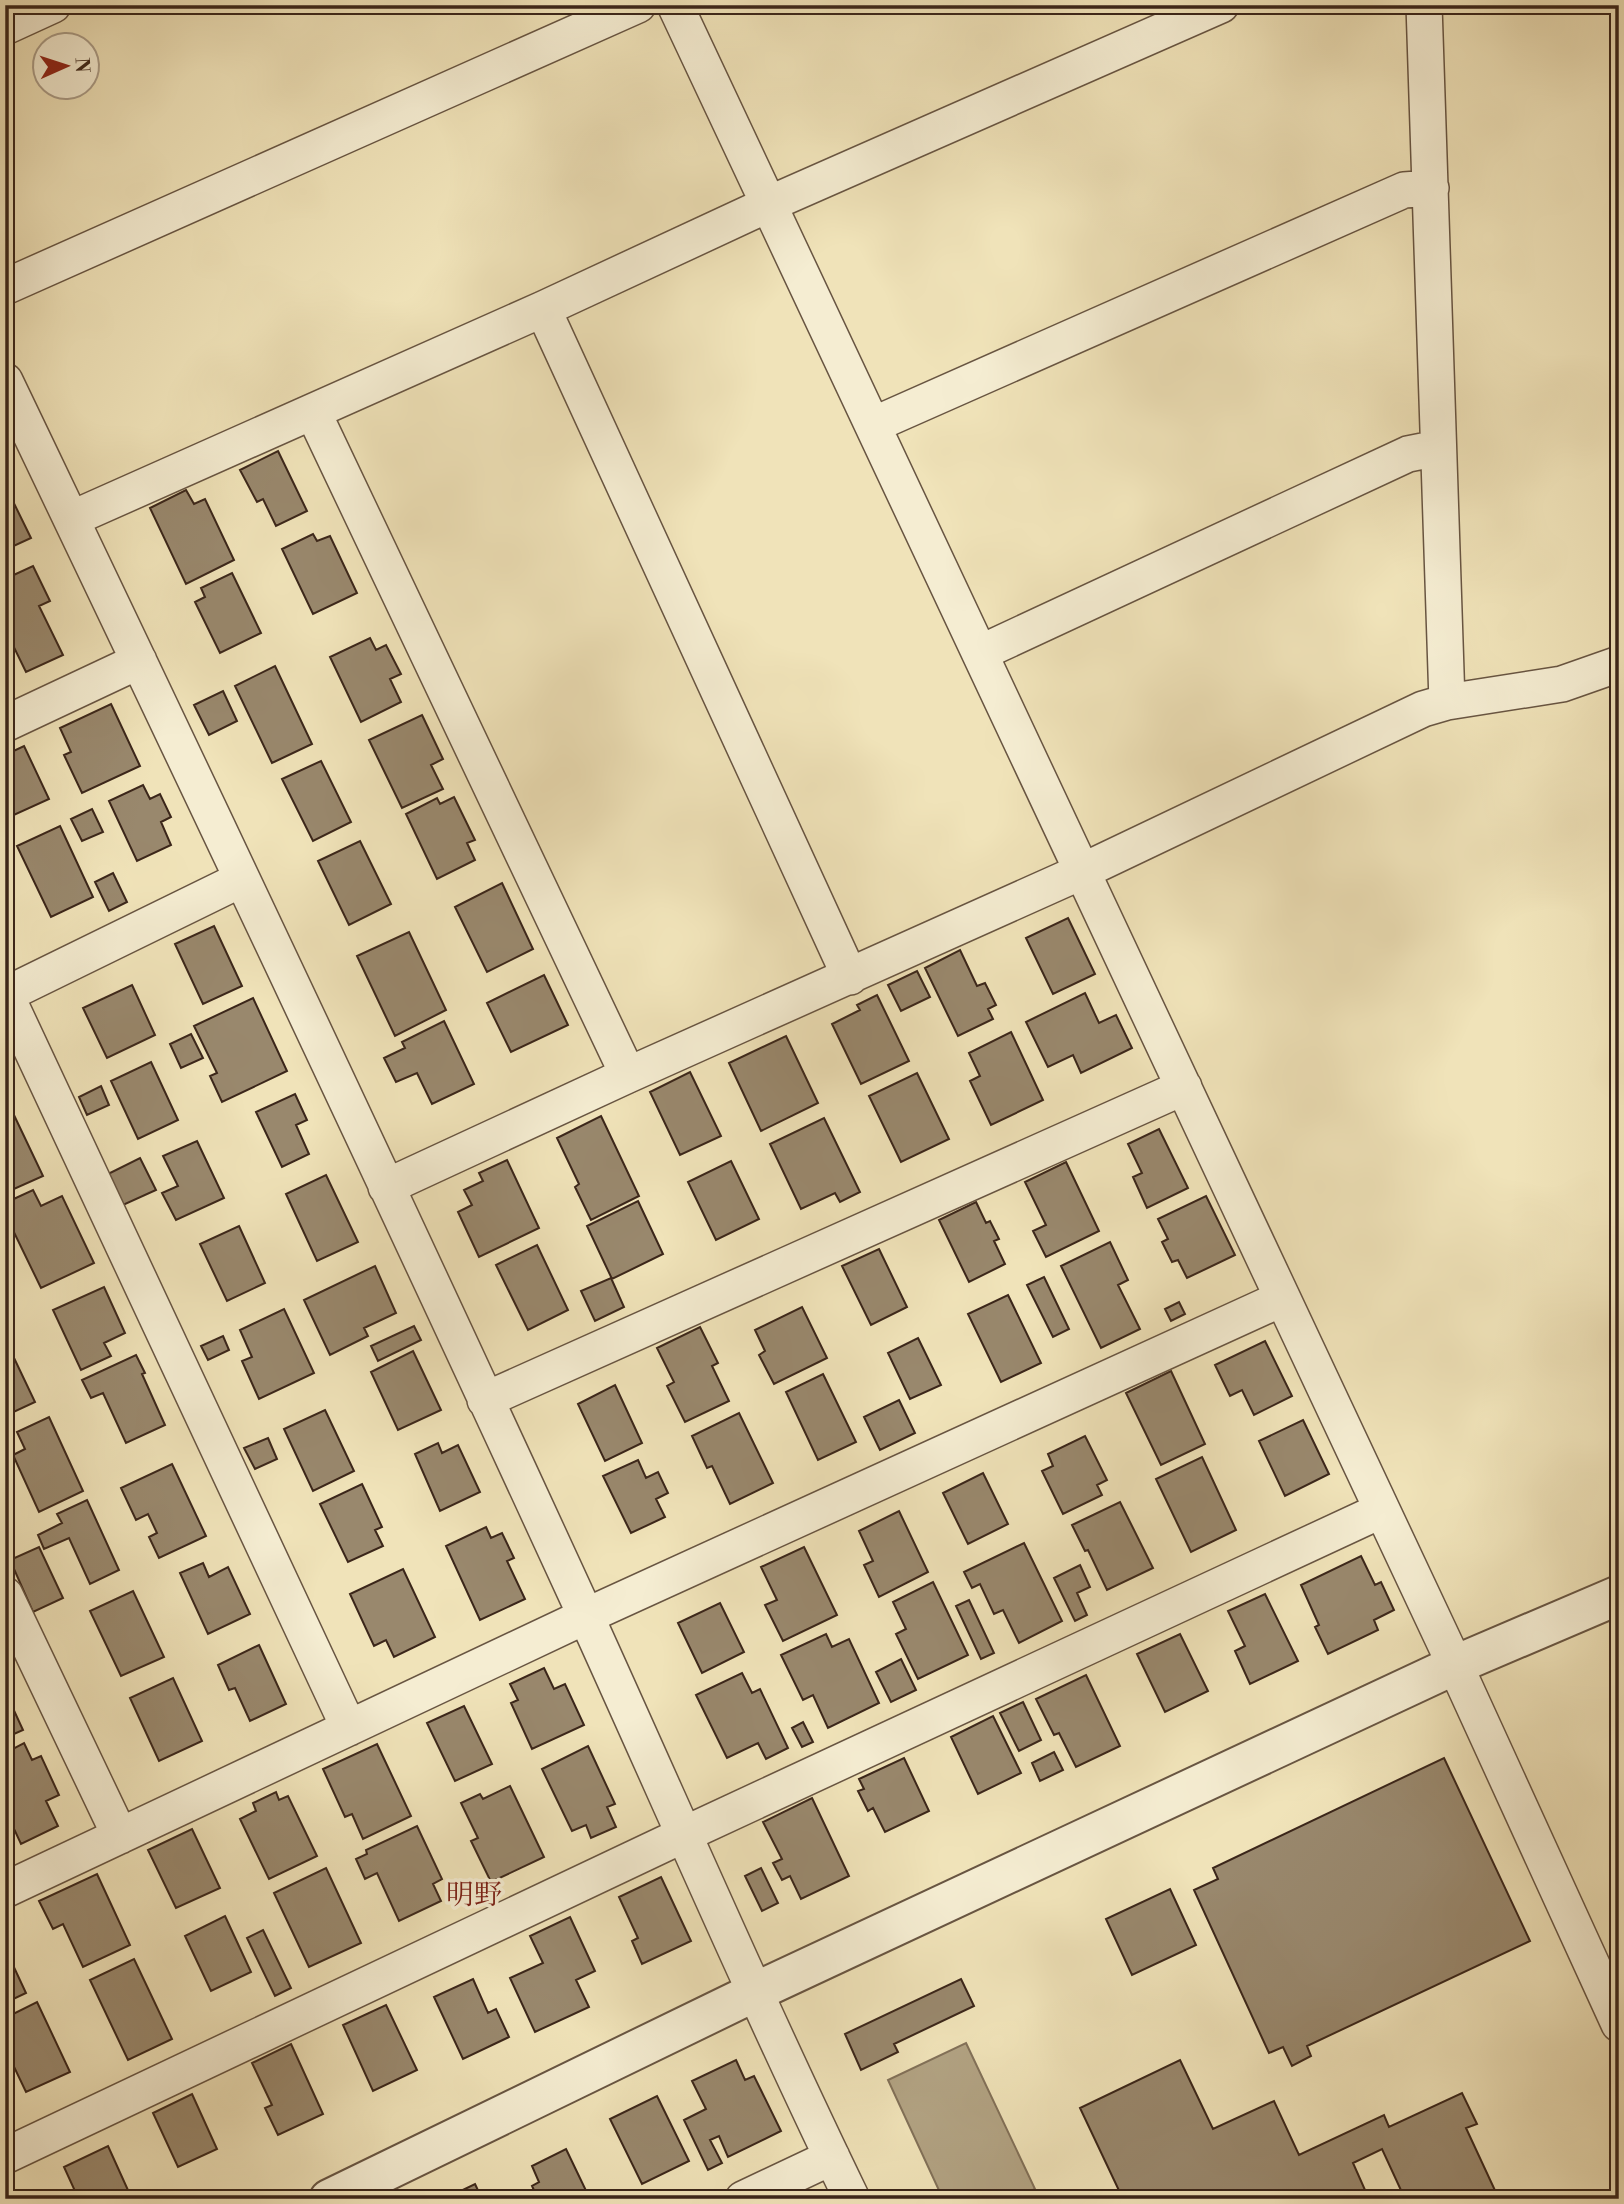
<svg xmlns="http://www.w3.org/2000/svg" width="1624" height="2204" font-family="'Libre Bodoni','Noto Serif JP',serif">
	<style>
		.water { fill: #b2a383; stroke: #827159; stroke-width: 2 }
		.building { fill: #99886d; stroke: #3b261a; stroke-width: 2 }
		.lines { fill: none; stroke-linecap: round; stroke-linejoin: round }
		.minor-casing { stroke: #685542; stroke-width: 38 }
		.tertiary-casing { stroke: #685542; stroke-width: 42 }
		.path { stroke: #3b261a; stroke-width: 4.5; stroke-dasharray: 2 3.5; stroke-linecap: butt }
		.minor { stroke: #f5edd2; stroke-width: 35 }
		.tertiary { stroke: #f5edd2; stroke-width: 38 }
		.labels { text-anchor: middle; stroke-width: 7; stroke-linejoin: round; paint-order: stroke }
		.quarter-label { font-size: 28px; fill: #7a1f14; stroke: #f5edd2 }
	</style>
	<rect width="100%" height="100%" fill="#f0e3b9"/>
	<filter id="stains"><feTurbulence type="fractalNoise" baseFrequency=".00286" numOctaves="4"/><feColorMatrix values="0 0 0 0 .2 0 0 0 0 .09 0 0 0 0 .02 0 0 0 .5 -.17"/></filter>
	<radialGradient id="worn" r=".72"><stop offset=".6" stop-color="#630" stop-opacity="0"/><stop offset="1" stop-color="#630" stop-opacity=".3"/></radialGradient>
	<path class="water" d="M966 2043 1035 2189 1013 2199H943L888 2080Z"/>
	<path class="building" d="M278 451 307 511 276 526 263 499 257 502 240 470Z
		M5 485 31 538 5 550Z
		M186 490 194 504 205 499 234 560 186 584 150 508Z
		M313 534 317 541 330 536 357 593 313 614 282 549Z
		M33 566 50 601 39 606 63 655 26 672 5 629V579Z
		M232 573 261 633 220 653 195 602 205 597 201 588Z
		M370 638 376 650 386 645 401 674 390 679 401 702 361 722 330 657Z
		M275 666 312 744 272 763 235 686Z
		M223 691 237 721 209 735 194 705Z
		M111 704 140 766 82 793 64 755 71 752 60 728Z
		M422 715 443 759 431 765 443 789 402 808 369 740Z
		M24 746 49 799 5 819V755Z
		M321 761 351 822 313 841 282 779Z
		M143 785 150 799 160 794 171 817 161 822 171 845 137 861 109 801Z
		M454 797 475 840 467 843 475 860 437 879 406 814 437 798 440 804Z
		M92 809 103 832 82 841 71 819Z
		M60 826 93 897 51 917 17 846Z
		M360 841 391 904 349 925 318 861Z
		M113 873 127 902 109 911 95 882Z
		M502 883 533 949 487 972 455 907Z
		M1068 918 1095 974 1053 994 1026 938Z
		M214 926 242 986 203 1004 175 944Z
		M409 932 446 1010 395 1036 357 956Z
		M960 950 977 986 985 983 996 1005 988 1009 993 1019 958 1036 925 968Z
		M917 971 930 997 901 1011 888 985Z
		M544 975 568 1025 511 1052 487 1003Z
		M132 985 155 1035 107 1058 83 1008Z
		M1085 993 1099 1023 1116 1015 1132 1048 1081 1073 1073 1055 1048 1067 1026 1022Z
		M877 995 909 1061 861 1084 832 1024 860 1010 857 1005Z
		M253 998 287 1071 222 1102 210 1076 217 1073 194 1026Z
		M444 1021 474 1084 432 1104 417 1073 396 1082 384 1058 405 1048 402 1042Z
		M1011 1032 1043 1100 991 1125 970 1081 980 1076 969 1053Z
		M191 1034 203 1058 181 1068 170 1044Z
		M786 1036 818 1103 761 1131 729 1063Z
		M151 1062 178 1120 138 1139 111 1081Z
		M690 1072 721 1136 680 1155 650 1092Z
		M917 1073 949 1139 901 1162 869 1096Z
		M101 1086 109 1105 87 1115 79 1097Z
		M295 1094 307 1120 296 1125 309 1154 282 1167 256 1112Z
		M13 1113 43 1176 5 1193V1117Z
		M601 1116 639 1196 591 1220 575 1187 579 1184 557 1138Z
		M824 1118 860 1192 840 1202 835 1193 801 1209 770 1144Z
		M1159 1129 1188 1188 1147 1208 1133 1177 1142 1173 1128 1144Z
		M197 1141 224 1198 176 1220 162 1193 178 1186 163 1156Z
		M140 1158 156 1190 123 1205 108 1174Z
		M507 1160 539 1228 479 1257 458 1212 472 1205 464 1190 483 1181 479 1173Z
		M731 1161 759 1219 716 1240 688 1182Z
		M1066 1162 1099 1231 1046 1257 1033 1231 1046 1225 1025 1182Z
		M326 1175 358 1242 317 1261 286 1194Z
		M33 1190 41 1206 62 1196 94 1263 41 1288 9 1222 5 1223V1203Z
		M1206 1196 1235 1255 1187 1278 1178 1260 1172 1262 1162 1242 1168 1239 1158 1219Z
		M638 1201 663 1254 612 1279 587 1226Z
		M976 1202 986 1223 990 1221 999 1239 994 1241 1005 1264 969 1282 939 1220Z
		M239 1226 265 1283 227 1301 200 1244Z
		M1110 1242 1128 1280 1118 1285 1140 1329 1101 1348 1061 1266Z
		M537 1245 568 1310 528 1330 496 1265Z
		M879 1249 907 1307 871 1325 842 1266Z
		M375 1266 396 1313 364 1328 368 1336 330 1355 304 1300Z
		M1044 1277 1069 1329 1053 1337 1027 1285Z
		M611 1278 624 1307 595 1321 581 1291Z
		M104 1287 125 1333 104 1343 111 1356 81 1370 53 1310Z
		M1008 1295 1041 1363 1001 1382 968 1314Z
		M1179 1302 1185 1314 1171 1321 1165 1309Z
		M802 1307 827 1358 774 1384 759 1355 765 1351 755 1330Z
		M284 1309 314 1373 259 1399 242 1361 252 1357 240 1330Z
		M414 1326 421 1340 378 1361 371 1346Z
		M700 1327 718 1363 712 1366 729 1401 685 1422 667 1386 674 1382 657 1348Z
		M223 1336 229 1350 208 1360 201 1346Z
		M918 1338 941 1385 910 1399 888 1353Z
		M5 1339 35 1402 5 1416Z
		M1265 1341 1292 1396 1254 1415 1242 1390 1230 1396 1215 1365Z
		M413 1351 441 1410 398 1430 371 1372Z
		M136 1355 145 1373 142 1374 165 1425 126 1443 103 1393 91 1398 82 1380Z
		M1171 1371 1205 1444 1161 1465 1126 1393Z
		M823 1374 856 1442 818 1460 786 1392Z
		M615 1385 642 1443 605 1461 578 1404Z
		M899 1400 915 1433 880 1450 864 1417Z
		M325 1410 354 1471 313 1491 284 1429Z
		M739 1413 773 1483 730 1504 712 1466 707 1468 692 1436Z
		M49 1417 83 1491 39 1512 13 1455 25 1449 17 1432Z
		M1303 1420 1329 1474 1285 1496 1259 1441Z
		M1085 1436 1107 1480 1097 1485 1102 1495 1063 1514 1042 1471 1053 1466 1048 1454Z
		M268 1438 277 1459 255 1469 244 1448Z
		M438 1443 442 1453 458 1445 480 1492 440 1511 415 1454Z
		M1202 1457 1236 1530 1191 1552 1156 1479Z
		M638 1460 646 1478 658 1472 668 1493 656 1499 665 1517 631 1533 603 1476Z
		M172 1464 206 1536 159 1558 149 1537 157 1533 148 1514 136 1520 121 1488Z
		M983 1473 1008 1524 968 1544 943 1493Z
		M362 1484 382 1527 375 1530 383 1546 348 1562 320 1504Z
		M87 1500 119 1570 90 1584 69 1538 44 1549 38 1535 62 1523 57 1514Z
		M1120 1502 1153 1568 1107 1590 1088 1550 1085 1551 1072 1525Z
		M899 1511 928 1572 879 1597 864 1565 873 1561 859 1531Z
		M486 1527 491 1538 502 1533 514 1558 507 1561 525 1599 480 1620 446 1546Z
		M1024 1543 1062 1621 1019 1643 1003 1610 994 1614 980 1584 972 1588 964 1572Z
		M39 1547 63 1598 33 1612 10 1560Z
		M804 1547 837 1615 783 1641 765 1605 777 1600 761 1567Z
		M1361 1556 1375 1585 1381 1582 1394 1610 1374 1620 1378 1630 1328 1654 1315 1627 1319 1625 1301 1585Z
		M203 1563 209 1577 228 1567 250 1614 208 1634 180 1573Z
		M1080 1565 1090 1587 1077 1593 1087 1615 1075 1621 1054 1578Z
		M403 1569 435 1637 394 1657 386 1640 374 1646 350 1594Z
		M933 1582 968 1655 918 1679 896 1634 906 1629 893 1602Z
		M133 1591 164 1657 121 1676 90 1611Z
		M1265 1594 1298 1661 1250 1684 1235 1651 1245 1646 1228 1611Z
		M969 1600 994 1653 981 1659 956 1606Z
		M720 1603 744 1652 702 1673 678 1623Z
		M826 1634 832 1647 849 1639 879 1703 828 1728 813 1695 803 1700 781 1655Z
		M1180 1634 1208 1691 1165 1712 1137 1654Z
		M259 1645 286 1704 250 1721 235 1688 229 1690 218 1665Z
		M901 1659 916 1690 891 1702 876 1672Z
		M544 1668 554 1689 565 1684 584 1725 532 1749 511 1703 518 1700 510 1684Z
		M742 1673 752 1693 760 1689 788 1748 766 1759 758 1743 727 1758 696 1695Z
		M1086 1675 1120 1746 1076 1767 1059 1733 1054 1735 1036 1699Z
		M173 1678 202 1741 159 1761 130 1698Z
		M5 1691 23 1730 5 1738Z
		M1023 1702 1041 1740 1019 1751 1000 1713Z
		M464 1706 492 1764 455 1781 427 1723Z
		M993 1716 1021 1773 978 1794 951 1737Z
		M803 1722 813 1742 802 1747 792 1728Z
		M24 1743 32 1760 41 1756 59 1795 46 1801 58 1826 21 1844 9 1818 5 1820V1753Z
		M377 1744 411 1816 363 1839 352 1814 345 1817 323 1769Z
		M588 1746 615 1804 607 1807 616 1827 591 1838 586 1825 572 1831 542 1769Z
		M1054 1752 1063 1770 1040 1781 1032 1763Z
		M904 1758 929 1811 885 1832 873 1808 868 1811 858 1791 864 1789 859 1779Z
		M1444 1758 1530 1941 1307 2046 1311 2056 1292 2066 1283 2047 1269 2053 1194 1890 1218 1879 1213 1868Z
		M510 1786 544 1857 491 1882 471 1841 478 1838 461 1803 480 1794 483 1799Z
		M276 1792 279 1800 288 1796 317 1856 269 1879 240 1819 256 1811 253 1803Z
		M812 1798 849 1876 801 1899 790 1876 782 1880 773 1863 782 1859 763 1822Z
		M417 1826 442 1879 433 1884 441 1901 399 1921 377 1873 365 1879 356 1859 367 1854 366 1850Z
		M192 1829 220 1888 176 1908 148 1850Z
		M326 1868 361 1943 309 1967 274 1893Z
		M761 1868 778 1903 762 1911 745 1876Z
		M97 1874 130 1945 83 1967 63 1924 53 1929 39 1901Z
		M661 1877 691 1941 642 1964 632 1941 638 1938 619 1897Z
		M1170 1889 1196 1945 1132 1975 1106 1919Z
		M225 1916 251 1972 211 1991 185 1936Z
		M570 1917 595 1971 576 1980 589 2007 535 2032 510 1978 543 1963 530 1936Z
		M263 1930 291 1988 275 1996 247 1938Z
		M5 1948 26 1993 5 2003Z
		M134 1959 172 2039 128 2060 90 1980Z
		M473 1979 488 2013 496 2009 509 2037 463 2059 434 1997Z
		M961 1979 974 2006 894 2044 898 2052 861 2070 845 2034Z
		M37 2002 70 2072 26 2092 5 2048V2035L10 2032 5 2018Z
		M386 2005 417 2070 373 2091 343 2025Z
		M291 2044 323 2114 278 2135 265 2108 272 2105 252 2063Z
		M736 2060 745 2080 754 2076 781 2131 728 2157 719 2136 710 2140 722 2163 708 2170 684 2120 706 2109 692 2081Z
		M1180 2060 1213 2129 1274 2101 1299 2155 1384 2115 1389 2127 1462 2093 1477 2124 1466 2128 1499 2199H1405L1382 2149 1353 2163 1369 2199H1123L1080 2108Z
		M192 2094 217 2149 178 2167 153 2113Z
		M657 2096 689 2161 642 2184 610 2119Z
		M108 2146 132 2199H72L69 2194 75 2191 64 2167Z
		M566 2149 590 2199H538L532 2186 539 2182 532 2166Z
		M475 2184 482 2199H444Z"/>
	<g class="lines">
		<defs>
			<path id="minor" d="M675 5 1455 1665 1619 2024
				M1424 5 1447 702
				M5 27 53 5
				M5 287 638 5
				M543 309 850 977
				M5 381C201 790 395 1200 584 1612 673 1808 758 2005 852 2199
				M313 412 628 1075
				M873 425 1404 190 1431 188
				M71 519 543 309 769 204 1221 5
				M980 653 1408 454 1438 448
				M5 724 139 661
				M5 995 242 879
				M6 995 349 1728
				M386 1187 628 1075 1083 871 1423 709 1447 702 1562 684 1619 664
				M485 1400 1184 1087
				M5 1595 120 1836
				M5 1890 586 1616 1281 1299
				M5 2156 683 1835 1382 1510
				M743 2199 832 2157"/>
			<path id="tertiary" d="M329 2199 755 1992 1455 1665 1619 1595"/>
		</defs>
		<use href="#minor" class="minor-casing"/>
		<use href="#tertiary" class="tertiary-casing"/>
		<path class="path" d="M1614 2062 1619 2071"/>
		<use href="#minor" class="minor"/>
		<use href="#tertiary" class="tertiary"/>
	</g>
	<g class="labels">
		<g class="quarter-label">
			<text x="474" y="1904">明野</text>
		</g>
	</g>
	<rect width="1624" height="2204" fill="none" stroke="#f0e3b9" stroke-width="28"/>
	<rect x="7" y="7" width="1610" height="2190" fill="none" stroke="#3b261a" stroke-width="3.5"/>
	<rect x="14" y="14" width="1596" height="2176" fill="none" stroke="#3b261a" stroke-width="2"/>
	<g transform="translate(66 66) rotate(87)"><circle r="33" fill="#f5edd2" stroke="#ab9d88" stroke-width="2"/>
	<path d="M0-5L12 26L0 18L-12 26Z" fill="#8f2418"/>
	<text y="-10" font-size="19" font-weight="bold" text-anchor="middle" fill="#3b261a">N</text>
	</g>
	<rect width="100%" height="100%" filter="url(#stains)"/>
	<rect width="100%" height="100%" fill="url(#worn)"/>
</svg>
